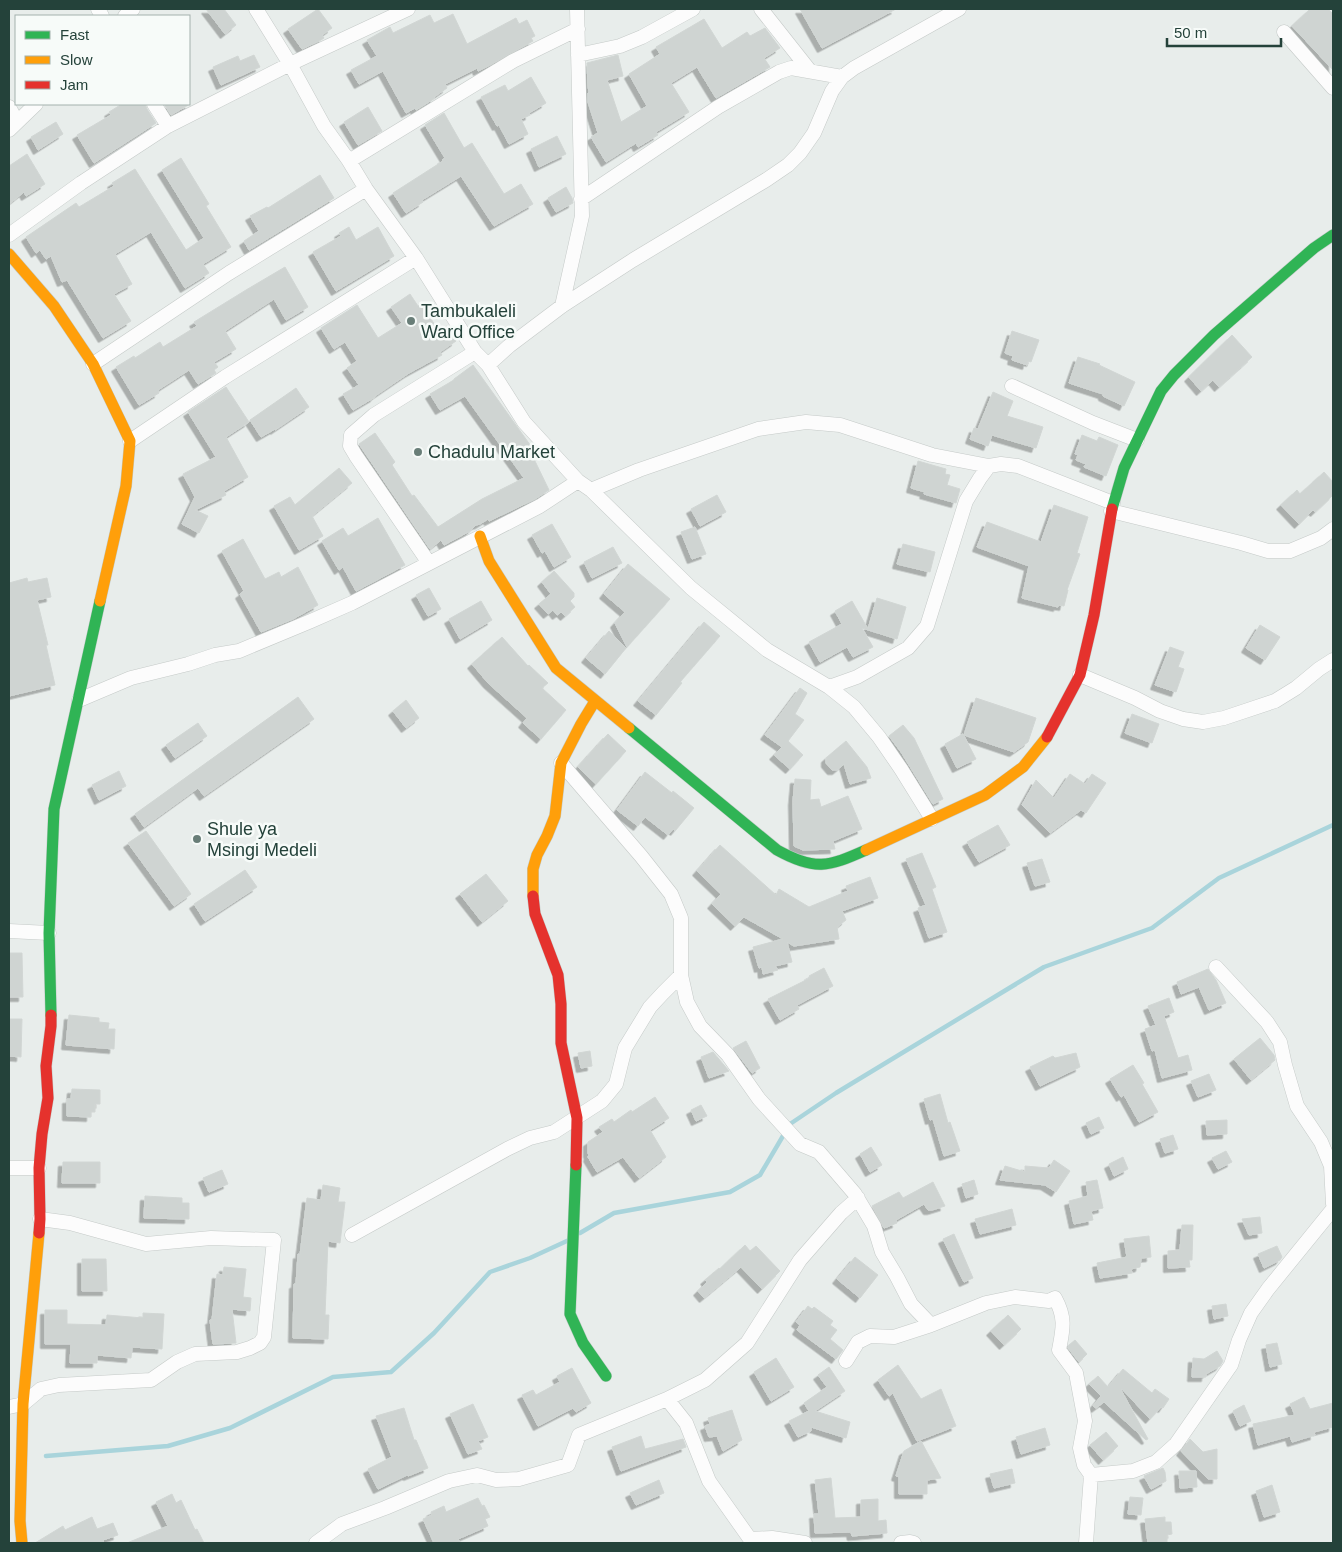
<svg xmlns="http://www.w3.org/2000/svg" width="1342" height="1552" font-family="Helvetica,sans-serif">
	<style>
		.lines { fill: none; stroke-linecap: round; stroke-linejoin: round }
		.stream { stroke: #a9d4db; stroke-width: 4.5 }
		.building { fill: #cfd4d2; stroke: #d1d6d4; filter: url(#shadow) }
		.street-casing { stroke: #c5cac8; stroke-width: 15 }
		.fast-casing { stroke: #c3cbc8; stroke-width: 12 }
		.slow-casing { stroke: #c3cbc8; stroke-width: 12 }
		.jam-casing { stroke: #c3cbc8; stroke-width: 12 }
		.street { stroke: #fcfcfc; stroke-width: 14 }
		.fast { stroke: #30b455; stroke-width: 11 }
		.slow { stroke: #ff9f0a; stroke-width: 11 }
		.jam { stroke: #e5322d; stroke-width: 11 }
		.poi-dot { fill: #697e78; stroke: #f7fbf9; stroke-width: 2 }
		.labels { text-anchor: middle; stroke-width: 5; stroke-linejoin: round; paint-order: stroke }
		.poi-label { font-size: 18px; fill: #24423a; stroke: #f7fbf9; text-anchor: start }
	</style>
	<defs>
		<filter id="shadow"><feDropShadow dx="-4.5" dy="4.5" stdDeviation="0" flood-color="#0004"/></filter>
	</defs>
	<rect width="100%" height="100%" fill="#e8edeb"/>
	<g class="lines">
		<path class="stream" d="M580 1233 614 1213 730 1192 760 1175 790 1124 836 1093 1044 967 1152 928 1219 878 1333 825
			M46 1456 168 1446 230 1428 333 1377 391 1372 434 1333 490 1272 530 1258 569 1240"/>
	</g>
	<path class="building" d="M206 9H224L236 25 225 34Z
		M318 9 332 28 322 35 324 38 321 40 302 49 288 29Z
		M800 9H896L822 48Z
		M1310 9H1328L1333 14V70L1292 26Z
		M453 14 467 44 516 18 519 24 527 20 535 36 531 38 533 41 490 65 478 71 477 68 445 84 447 88 434 97 435 98 416 110 415 108 406 113 383 71 359 84 351 70 377 56 367 40 390 27 393 33 430 15 434 23Z
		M704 19 722 48 747 32 750 36 765 28 780 48 764 58 770 67 716 98 697 67 671 83 689 112 656 132 658 135 638 147 636 143 606 162 591 137 598 133 588 102V93L589 92 588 86 587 63 618 55 623 76 607 80 621 122 647 106 629 74 660 54 656 47Z
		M254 55 260 67 221 85 213 67 238 56 240 61Z
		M531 77 546 103 529 113 530 115 521 119 528 134 509 144 499 125 497 126 481 97 505 85 508 91Z
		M122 104H145L147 109 156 123 94 163 77 135 111 115 109 112Z
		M164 104H190L171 115Z
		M368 107 382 131 358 145 344 122Z
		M444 113 464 148 472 143 504 194 521 184 533 204 494 226 461 176 422 200 423 202 406 213 393 193 443 161 442 160 445 158 425 125Z
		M56 122 63 134 38 150 31 137Z
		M557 136 566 154 539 167 531 149Z
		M27 154 45 184 26 196 24 192 9 204V166Z
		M181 158 209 204 206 206 231 247 203 264 209 273 185 288 151 232 115 254 132 284 114 294 131 321 103 338 67 280 62 282 51 256 46 259 40 250 36 253 26 237 76 203 79 207 114 186 112 183 135 169 186 250 204 238 162 170Z
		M320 175 334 198 249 250 244 241 259 231 250 216 267 207 268 208Z
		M566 187 572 198 573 203 556 212 548 198Z
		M349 227 356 240 378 227 394 256 336 291 313 252 341 236 339 233Z
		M285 267 308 307 286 320 274 299 225 331 236 349 214 362 218 367 214 370 216 373 198 384 189 370 158 390 159 393 139 405 116 367 134 356 135 358 160 342 163 347 197 326 194 322 246 290Z
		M410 294 418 306 421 304 439 331 447 326 456 341 440 352 442 355 409 373 375 396V397L353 410 343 394 359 385 347 368 357 361 345 342 334 349 321 328 357 305 378 338 402 323 391 307Z
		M1012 331 1039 340 1031 362 1028 361 1027 365 1012 360 1013 356 1005 353Z
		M1232 335 1252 357 1219 387 1213 380 1201 391 1189 377Z
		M1078 357 1100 364 1099 365 1135 382 1124 406 1103 396V394L1069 383Z
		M473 365 538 456 534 459 549 490 535 499 489 521 488 519 480 524 476 525 470 531 444 545 441 540 430 549 359 444 375 433 395 462 392 465 412 496 414 495 438 527 482 499 524 478 465 396 440 410 430 394 454 380V379Z
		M226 387 249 422 226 437 248 477 224 491 226 495 195 510 208 516 199 533 182 524 195 497 183 474 216 457 188 412Z
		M296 388 309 407 275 430V429L261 437 250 420Z
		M993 392 1013 401 1007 416 1043 427 1036 448 992 435 988 446 970 439 974 428 978 429Z
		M1082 435 1097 441 1099 437 1118 445 1106 476 1084 467 1086 464 1076 460 1078 455 1075 454Z
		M918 461 946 469 945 474 950 475 947 485 960 489 956 503 924 494 925 492 911 488Z
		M339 468 352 483 312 516 323 536 299 550 274 506 290 497 295 505Z
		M1324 472 1333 482V495L1315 512 1313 510 1299 524 1281 505 1297 490 1300 494Z
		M717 495 726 512 700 526 691 509Z
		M1054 505 1088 517 1077 553 1080 554 1067 590H1068L1064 606 1058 605V607L1022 598 1029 566 977 547 987 522 1041 542Z
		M378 518 405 565 356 591 343 567 339 570 322 541 343 528 348 536Z
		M552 524 571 557 554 567 545 551 542 553 532 535Z
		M695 527 706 554 692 559 681 532Z
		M243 539 265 579 279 572 281 577 298 567 318 605 293 619 261 632 240 594 244 591 222 551Z
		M903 544 935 552 930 572 897 564Z
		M613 547 622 563 592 578 584 562Z
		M628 564 670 599 627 647 615 623 625 612 604 594Z
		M554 571 574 593V597L570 601 575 607 565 616 561 612 557 615 553 610 548 614 539 604 551 594 542 582Z
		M27 578 28 582 47 578 51 597 37 600 48 645H46L55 685 9 696V583Z
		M429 588 441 609 428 616 416 595Z
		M877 598 906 607 897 639 862 628 873 647 853 657 847 647 820 662 809 642 842 624 835 611 852 601 868 629Z
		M481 601 492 620 460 639 449 619Z
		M704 622 720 636 680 682 682 683 656 715 638 701Z
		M1260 625 1280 637 1265 660 1246 648Z
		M609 631 626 648 605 674 586 658Z
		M502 637 528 666 529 665 548 683 542 688 566 710 541 739 523 723 527 718 488 683 472 664Z
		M1170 647 1184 652 1178 667 1184 669 1176 692 1155 685Z
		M800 688 807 693 795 714 804 720 788 741 803 755 790 769 774 755 782 747 765 735Z
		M298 697 314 719 204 796 198 788 144 827 135 814Z
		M976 698 1036 718 1028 742 1014 752 964 735Z
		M406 700 419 718 406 728 393 711Z
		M1132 714 1159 724 1152 743 1125 733Z
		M198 723 207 736 175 758 166 745Z
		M903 725 914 738 943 799 933 804 901 752 889 736Z
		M608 734 626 751 596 784 578 767Z
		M963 734 976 759 957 768 945 744Z
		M846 741 867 767 871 778 850 784 844 764 837 770H832L826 763V758Z
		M119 771 126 786 99 800 92 785Z
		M645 772 672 793 673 791 694 808 675 831 673 829 668 835 645 817 638 826 617 810Z
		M1070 774 1085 784 1092 774 1106 783 1086 813 1081 810 1050 833 1022 805 1036 780 1054 798Z
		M795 779 811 780 810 800 819 799 821 807 848 796 862 829 833 841 835 849 803 850 794 846 793 801Z
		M998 825 1010 845 979 862 967 842Z
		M146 831 191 894 174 906 128 843Z
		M720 845 776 895 779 889 809 907 848 891 846 886 870 877 878 898 842 911 846 920 837 927 839 939 794 946 787 942 792 962 775 966 778 970 763 974 762 967 759 968 753 947 783 939 744 917 735 926 712 904 721 894 697 871Z
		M922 853 936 887 932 889 947 932 929 938 918 908 926 905 906 859Z
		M1042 859 1050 882 1035 886 1027 863Z
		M245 870 257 887 205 921 194 904Z
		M486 874 508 901 482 922 460 894Z
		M9 953H22L23 997H9Z
		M824 968 833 986 797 1005 799 1009 780 1020 768 999 810 978 809 976Z
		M1208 969 1216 980 1226 1003 1209 1010 1199 987 1181 994 1177 982Z
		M1169 998 1174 1012 1164 1016 1178 1058 1188 1055 1192 1070 1162 1078 1155 1050 1152 1051 1145 1029 1156 1025 1148 1006Z
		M69 1015 99 1018V1022L109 1023 108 1029H115L114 1049 66 1045Z
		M9 1019H22L21 1057 9 1056Z
		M1260 1038 1274 1055 1275 1060 1251 1080 1234 1059Z
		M746 1041 760 1068 752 1073 733 1048Z
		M590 1051 592 1066 581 1068 578 1053Z
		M713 1052 729 1071 709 1078 701 1057Z
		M1076 1053 1080 1067 1040 1086 1030 1067 1053 1056 1055 1058Z
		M1133 1065 1144 1083 1142 1084 1158 1112 1139 1122 1124 1095 1121 1097 1110 1079Z
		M1209 1074 1216 1090 1198 1097 1191 1081Z
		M72 1089 100 1090V1104H95V1112H91V1117L67 1116V1099H71Z
		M940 1094 948 1123 950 1122 960 1151 944 1156 933 1119 930 1120 924 1099Z
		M655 1097 669 1118 650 1130 666 1157 639 1178 623 1157 597 1172 588 1157 589 1155 588 1153V1142L603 1132 599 1127 612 1119 614 1122 631 1110 632 1112Z
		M701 1105 707 1116 696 1121 691 1110Z
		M1099 1117 1104 1128 1091 1134 1086 1123Z
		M1227 1120V1134L1207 1135 1206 1121Z
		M1173 1135 1178 1149 1165 1153 1160 1139Z
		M871 1147 882 1165 870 1172 860 1154Z
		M1226 1151 1232 1162 1218 1169 1212 1158Z
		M1123 1157 1128 1169 1114 1176 1109 1164Z
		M1054 1160 1070 1171 1056 1192 1045 1185 1000 1180 1005 1166 1025 1172V1166L1049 1168Z
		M63 1162H100V1183H62Z
		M222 1170 228 1184 209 1192 203 1178Z
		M974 1180 978 1194 966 1198 962 1184Z
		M1097 1180 1103 1208 1091 1211 1093 1220 1074 1224 1069 1201 1088 1196 1086 1182Z
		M933 1182 945 1206 932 1210H928L924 1204 896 1220 897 1223 884 1228 872 1206 899 1192 903 1198Z
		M323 1185 340 1188 338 1202H345L340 1243 328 1241 325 1315H329L328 1339 293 1338 294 1284H296L298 1254 300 1255 307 1198 321 1200Z
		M145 1196 182 1198V1203H189V1219L144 1218Z
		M1012 1209 1016 1225 980 1234 975 1219Z
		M1260 1217 1262 1233 1249 1235 1242 1219Z
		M1182 1225H1193L1192 1260H1189L1190 1267 1168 1268V1251L1180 1250Z
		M954 1234 973 1278 964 1282 943 1239Z
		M1149 1236 1151 1257 1141 1258 1140 1267 1131 1269 1132 1273 1100 1278 1097 1263 1127 1257 1124 1239Z
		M745 1245 750 1251 756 1246 780 1271 762 1289 741 1267 704 1298 698 1291 707 1282 705 1280 719 1268 720 1269Z
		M1277 1246 1282 1257 1280 1260 1264 1268 1258 1254Z
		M855 1257 878 1275 860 1298 837 1279Z
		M82 1259H106L107 1291H82Z
		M224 1267 246 1269 243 1297 251 1298 250 1311 232 1309 236 1343 213 1344 210 1320H212L217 1274 223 1275Z
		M1226 1304 1228 1316 1214 1319 1212 1306Z
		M808 1306 812 1309 814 1307 833 1321 830 1325 837 1330 830 1339 843 1350 836 1359 797 1330 800 1325 796 1322Z
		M45 1310H67V1324L106 1325 107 1315 143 1318V1313L164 1314 162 1349 132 1347 131 1358 97 1355V1363H70L71 1344H45Z
		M1008 1315 1021 1329 1004 1345 991 1331Z
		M1075 1340 1087 1354 1079 1362 1068 1348 1069 1345Z
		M1277 1343 1282 1364 1270 1367 1266 1345Z
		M1217 1351 1223 1361 1220 1366 1206 1374V1377H1192L1193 1358 1204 1359Z
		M776 1358 794 1387 771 1401 754 1372Z
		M898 1365 921 1399 941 1389 956 1426 917 1441 893 1393 889 1396 878 1380Z
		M829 1367 845 1391 815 1411 850 1422 846 1438 811 1427V1431L798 1437 789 1421 809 1411 804 1403 827 1387 818 1375Z
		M572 1368 591 1403 576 1412 573 1408 538 1426 522 1395 533 1390 536 1395 560 1382 557 1376Z
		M1123 1369 1152 1393 1155 1389 1169 1399 1163 1408 1161 1407 1150 1419 1122 1389 1121 1390 1148 1439 1146 1440 1104 1402 1096 1408 1093 1406 1101 1396 1089 1384 1098 1376 1108 1387Z
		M1304 1397 1310 1409 1333 1403V1427L1314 1432 1315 1435 1292 1442 1290 1436 1258 1445 1253 1424 1295 1415 1290 1404Z
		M473 1404 488 1437 478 1441 482 1449 468 1454 450 1414Z
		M1244 1405 1251 1421 1240 1426 1233 1411Z
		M404 1408 414 1440H416L428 1468 408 1476 407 1475 378 1489 368 1469 392 1457 376 1416Z
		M732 1410 742 1440 723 1451 717 1436 709 1437 705 1426 710 1424 708 1418Z
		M1045 1428 1050 1445 1021 1454 1016 1437Z
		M1106 1432 1118 1446 1103 1460 1090 1445Z
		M641 1436 645 1449 683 1439 686 1447 621 1471 612 1447Z
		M1190 1439 1203 1452 1217 1449V1479H1208L1181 1451Z
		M921 1441 941 1478 927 1480V1494H899V1477L896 1476 904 1451Z
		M1163 1468 1165 1472 1166 1481 1151 1489 1144 1476Z
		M1012 1469 1015 1483 994 1488 990 1474Z
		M1179 1471H1196L1197 1487 1180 1488Z
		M831 1478 835 1518 861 1517V1500L878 1499V1521L886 1520 887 1533 852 1536 851 1532 815 1533 814 1514H819L815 1480Z
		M659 1480 664 1493 636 1505 630 1493Z
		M1272 1485 1280 1512 1264 1517 1256 1491Z
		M172 1494 176 1503 181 1500 195 1530 197 1529 204 1543H127L168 1526 156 1502Z
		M1130 1497 1143 1498 1141 1515 1128 1514Z
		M478 1498 482 1506 484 1505 490 1517 485 1519 488 1526 458 1539 460 1543H434L423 1519 432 1515 431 1512 444 1506 446 1512Z
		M92 1517 97 1529 113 1523 118 1535 103 1540 104 1543H35L63 1526 65 1530Z
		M1165 1517V1522H1171L1172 1534 1167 1535V1543H1148L1145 1519Z"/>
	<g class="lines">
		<defs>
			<path id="street" d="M98 9 102 16
				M256 9 290 64 324 126 349 161 366 189 416 258 475 352 488 365 524 422 578 481 591 490 691 588 767 650 829 687 854 707 879 737 901 769 932 819
				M761 9 810 71
				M125 16 133 9
				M1284 32 1333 88
				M578 55 620 46 642 37 693 9
				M154 104 168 126
				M9 107 17 122
				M9 130 36 104
				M349 161 513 61 578 29
				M581 199 718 107 779 72 791 68 842 77
				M9 235 81 183 168 126 290 64 408 9
				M562 306 582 216 577 9
				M93 364 229 273 366 189
				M488 365 509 346 562 306 633 260 766 180 788 165 800 153 814 133 832 91 842 77 854 68 959 9
				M1012 386 1093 423 1137 440
				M130 441 225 377 416 258
				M591 490 639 470 758 429 806 422 840 425 932 455 989 466
				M1111 511 1241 543 1268 551H1290L1321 538 1333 529
				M429 563 356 456 350 446 351 435 374 415 475 352
				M1080 675 1135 698 1160 711 1183 719 1203 722 1224 718 1275 701 1296 688 1319 669 1333 660
				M829 687 857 677 908 648 927 626 966 501 980 478 989 466 1001 464 1018 466 1113 503
				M79 700 131 678 188 664 215 655 239 651 311 621 352 603 540 506 578 481
				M561 763 641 856 671 894 681 918V975L687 1002 700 1026 728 1055 759 1099 800 1144 819 1152 855 1194 874 1226 882 1252 897 1277 911 1304 931 1325
				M9 931 49 933
				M1216 967 1267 1022 1280 1042 1285 1065 1297 1106 1321 1142 1331 1166 1333 1204
				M9 1168H39
				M352 1235 507 1149 530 1138 554 1132 602 1101 616 1084 625 1048 650 1007 663 993 681 975
				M846 1361 858 1342 870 1336 894 1337 931 1325 986 1303 1015 1297 1049 1301 1055 1298C1066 1318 1063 1329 1059 1350L1076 1373 1085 1421 1080 1448 1084 1465 1091 1475 1086 1543
				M667 1399 705 1380 747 1343 800 1260 841 1213 858 1198
				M9 1407 23 1404 41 1389 59 1385 151 1380 177 1362 195 1354 237 1352 250 1348 260 1343 264 1337 274 1240 211 1238 146 1244 70 1223 40 1219
				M1091 1475 1133 1471 1156 1462 1176 1444 1231 1365 1239 1340 1251 1313 1268 1289 1333 1209
				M316 1543 342 1524 385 1508 449 1481 477 1475 496 1480 519 1479 568 1465 579 1435 667 1399 686 1423 709 1481 750 1539 772 1538 805 1543
				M901 1543 910 1542 914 1543"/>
			<path id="fast" d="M1112 509 1124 468 1161 391 1174 375 1214 335 1314 248 1333 235
				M629 728 777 850C815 871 828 867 866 850
				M51 1015 49 933 54 809 100 601
				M576 1165 570 1314 583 1343 606 1376"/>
			<path id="slow" d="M9 254 54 306 93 364 130 441 126 486 100 601
				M480 536 489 561 556 668 629 728
				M866 850 985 795 1023 767 1047 737
				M533 896V869L537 855 547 836 555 816 561 763 581 724 595 701
				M22 1543 20 1521 23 1404 39 1233"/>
			<path id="jam" d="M1047 737 1080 675 1094 615 1112 509
				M533 896 535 914 558 975 561 1004V1043L577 1118 576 1165
				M39 1233 40 1219 39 1168 42 1134 48 1098 46 1066 51 1026V1015"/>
		</defs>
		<use href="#street" class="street-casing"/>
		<use href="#fast" class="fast-casing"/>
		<use href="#slow" class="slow-casing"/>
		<use href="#jam" class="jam-casing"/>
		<use href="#street" class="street"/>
		<use href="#fast" class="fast"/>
		<use href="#slow" class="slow"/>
		<use href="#jam" class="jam"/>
	</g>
	<g class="poi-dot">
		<circle cx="411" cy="321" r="5"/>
		<circle cx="418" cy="452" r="5"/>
		<circle cx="197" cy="839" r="5"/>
	</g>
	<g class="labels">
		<g class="poi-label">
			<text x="421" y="317">Tambukaleli<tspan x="421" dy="21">Ward Office</tspan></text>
			<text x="428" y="458">Chadulu Market</text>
			<text x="207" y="835">Shule ya<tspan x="207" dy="21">Msingi Medeli</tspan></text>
		</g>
	</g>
	<rect width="1342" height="1552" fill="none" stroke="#24423a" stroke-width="20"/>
	<rect x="15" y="15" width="175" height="90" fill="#f7fbf9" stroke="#a3b1ad"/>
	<rect x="25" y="31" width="25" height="8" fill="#30b455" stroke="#a3b1ad"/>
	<text x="60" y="40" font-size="15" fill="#24423a">Fast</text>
	<rect x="25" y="56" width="25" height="8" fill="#ff9f0a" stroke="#a3b1ad"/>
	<text x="60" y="65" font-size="15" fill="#24423a">Slow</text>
	<rect x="25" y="81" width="25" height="8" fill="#e5322d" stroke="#a3b1ad"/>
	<text x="60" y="90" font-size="15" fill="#24423a">Jam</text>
	<path d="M1167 38v8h114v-8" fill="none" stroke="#24423a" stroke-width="2.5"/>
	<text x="1174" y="38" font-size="15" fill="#24423a" stroke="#f7fbf9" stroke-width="4" paint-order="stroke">50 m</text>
</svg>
